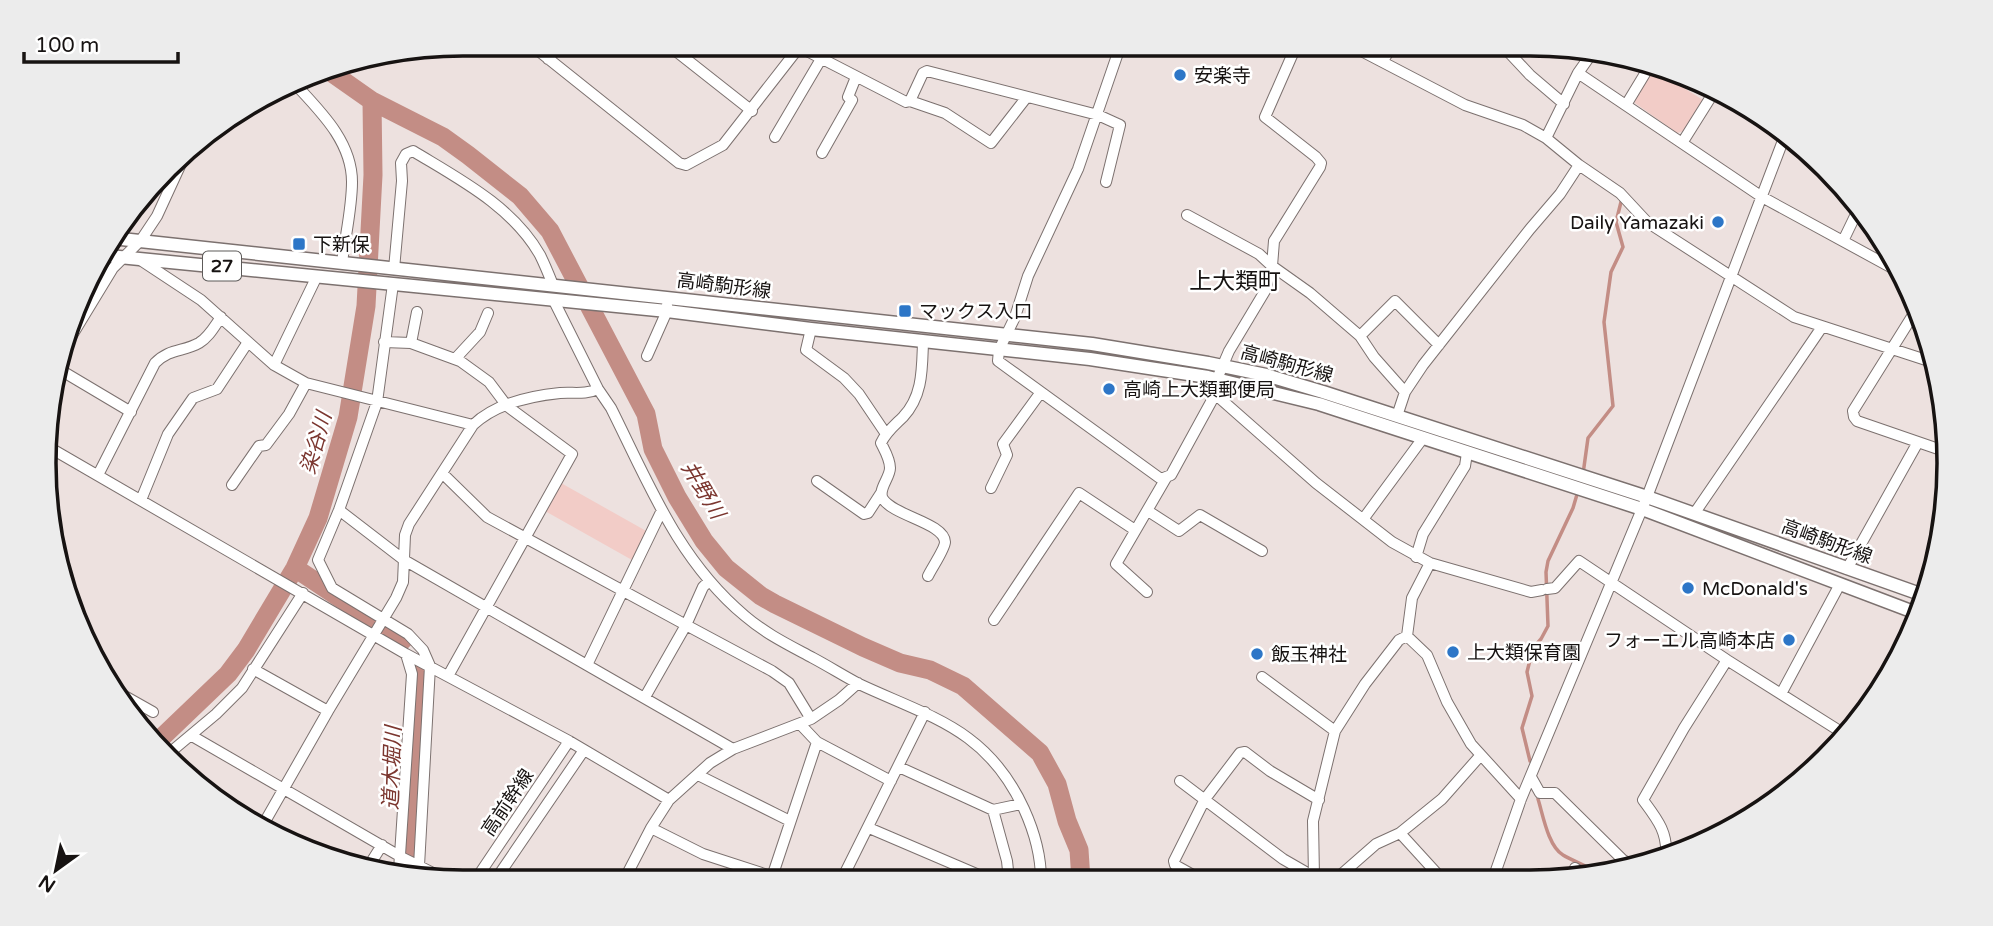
<svg xmlns="http://www.w3.org/2000/svg" width="1993" height="926" font-family="'Varela Round','Noto Sans JP',sans-serif">
	<style>
		.green { fill: #f2ccc7 }
		.lines { fill: none; stroke-linecap: round; stroke-linejoin: round }
		.stream { stroke: #c38d85; stroke-width: 3.5 }
		.river { stroke: #c38d85; stroke-width: 19 }
		.minor-casing { stroke: #7c716f; stroke-width: 12 }
		.major-casing { stroke: #7c716f; stroke-width: 15 }
		.minor { stroke: #fff; stroke-width: 10 }
		.major { stroke: #fff; stroke-width: 12 }
		.poi-dot { fill: #2d76c7; stroke: #fff; stroke-width: 2.5 }
		.labels { text-anchor: middle; stroke-width: 5; stroke-linejoin: round; paint-order: stroke }
		.shield { fill: #fff; stroke: #5d5a59; stroke-width: 2 }
		.shield-label { font-size: 18px; font-weight: bold; fill: #171312 }
		.poi-label { font-size: 19px; fill: #171312; stroke: #fff; text-anchor: start }
		.street-label { font-size: 19px; fill: #171312; stroke: #fff }
		.water-label { font-size: 21px; font-style: italic; fill: #7b362f; stroke: #fff }
		.quarter-label { font-size: 23px; fill: #171312; stroke: #fff }
		.rim { fill: none; stroke: #171312; stroke-width: 3.5 }
	</style>
	<rect width="100%" height="100%" fill="#ede1df"/>
	<path class="green" d="M1652 68 1703 100 1684 131 1677 133 1635 103 1634 97Z
		M561 483 648 532 632 560 545 511Z"/>
	<g class="lines">
		<path class="stream" d="M1583 474 1588 438 1613 406 1604 322 1611 272 1623 247 1616 222 1621 202
			M1530 761 1522 728 1532 696 1527 672 1533 648 1541 639 1548 626 1546 572 1548 561 1573 508 1578 491
			M1538 799C1543 815 1548 846 1563 855 1574 862 1589 865 1597 875"/>
		<path class="river" d="M325 68 372 101 443 137 468 155 520 196 550 231 646 414 653 449 677 497 704 541 726 568 761 596 775 604 863 647 900 663 930 670 963 686 1040 753 1057 784 1067 821 1079 850 1081 880
			M295 568 403 640
			M157 742 228 674 246 650 295 568 318 518 348 417 366 306 373 175 372 101
			M410 872 421 673 419 667"/>
		<defs>
			<path id="minor" d="M530 44 679 163 686 165 723 145 797 50 807 51 906 102 910 101 923 73 927 71 1098 115 1120 125 1106 182
				M667 44 752 111
				M1121 44 1078 169 1028 276 1015 317 999 350 998 361 1161 479 1171 475 1217 391V379L1229 351 1265 291 1272 266 1274 241 1320 167 1321 163 1316 157 1265 117 1297 44
				M1348 44 1465 105 1523 125 1546 138 1579 165 1620 193 1647 222 1794 317 1929 361
				M1501 44 1530 75 1564 104
				M548 59 560 44
				M1383 61 1393 44
				M1578 73 1762 197 1896 270
				M296 85C321 112 352 142 352 182 352 208 345 237 342 263
				M910 101 945 113 991 143 1026 98
				M1626 105 1649 67
				M775 137 821 59
				M1546 138 1578 73 1590 56
				M1682 143 1714 92
				M822 153 852 100 848 97 856 77
				M1187 215 1259 254 1272 266 1310 293 1360 336 1395 301 1439 345
				M1843 241 1857 212
				M142 261 201 300 274 365 306 383 473 425
				M394 269 402 181 401 163 406 154 413 151C459 179 512 206 540 255 545 265 549 275 553 285
				M393 284 377 402 339 510 318 560 332 588 408 634 423 650 430 666 419 866
				M554 301 598 389 611 408C649 484 678 560 745 616 766 634 789 645 813 658 828 666 844 676 859 684 932 718 987 729 1024 809 1034 831 1041 855 1041 880
				M1918 307 1853 411 1854 417 1857 421 1947 452
				M811 329 806 350 844 378 859 394 886 434
				M1360 336 1374 357 1405 392
				M384 342 411 343 460 361 489 382 507 406 572 454 448 676
				M923 342C922 369 923 396 903 417 895 425 886 432 881 443 885 451 890 459 890 468 890 478 877 490 883 499 894 516 944 523 945 542 945 549 931 569 928 576
				M411 343 417 312
				M65 347 113 268 141 240 157 216 180 166 193 144
				M647 356 667 311V305
				M455 359 480 332 488 313
				M274 365 317 276
				M57 368 131 412
				M1215 394 1316 483 1392 542 1430 563 1531 592 1542 590
				M1397 416 1405 392 1423 365 1530 229 1560 194 1579 165
				M52 449 406 654 569 741 669 800
				M442 473 487 517 686 625 703 587 709 581
				M98 475 155 363C170 348 183 352 199 343 209 337 214 327 221 317
				M817 481 864 514 868 513 881 493
				M232 485 259 446 266 445 289 414 306 383
				M991 488 1007 455 1003 444 1041 392
				M141 500 168 434 193 398 217 389 248 342
				M339 510 404 560 733 749
				M1148 511 1179 531 1200 515 1262 551
				M1694 514 1822 327
				M1364 518 1423 438
				M1416 557 1423 534 1465 466 1467 453
				M1847 569 1918 442
				M1547 589 1555 588 1579 561 1727 660 1846 735
				M1147 592 1116 564 1166 478
				M994 620 1079 493 1135 530
				M1407 636 1427 655 1447 702 1471 744 1521 799
				M1407 636 1412 598 1430 563
				M587 665 662 510
				M253 669 328 711
				M1262 677 1335 731
				M114 690 153 712
				M1781 694 1840 584
				M645 697 686 625 772 671 789 683 811 719
				M800 724 817 742 891 781
				M192 736 403 858 443 878
				M167 755 216 714 242 688 303 593
				M899 767 993 810 1007 861 1009 880
				M698 775 790 821
				M1531 777 1540 793H1555L1623 860 1633 866
				M1180 781 1283 859 1316 878
				M993 810 1021 804
				M263 825 328 711 396 598 403 582 405 535 409 524 473 425C495 404 530 396 560 393 574 392 585 395 598 389
				M651 828 703 854 786 881
				M869 828 993 881
				M1400 833 1442 879
				M1666 857C1668 832 1657 819 1643 800L1684 728 1727 660
				M370 864 382 845
				M1575 868 1589 878
				M399 870 412 674 406 654
				M772 877 817 742
				M1314 877 1313 821 1335 731 1365 684 1399 640 1407 636
				M1336 879 1376 844 1400 833 1442 799 1480 756
				M1493 879 1521 799 1647 497 1784 138
				M1202 880 1175 865 1174 861 1205 799 1240 753 1245 752 1270 771 1319 800
				M841 881 925 712
				M474 882 569 741
				M494 882 584 750
				M623 882 651 828 669 800 710 763 733 749 811 719 839 700 858 683"/>
			<path id="major" d="M112 238 1092 344 1208 363 1266 375 1323 392 1647 497 1923 595
				M99 255 667 311 811 329 1090 359 1208 377 1319 404 1642 509 1919 614"/>
		</defs>
		<use href="#minor" class="minor-casing"/>
		<use href="#major" class="major-casing"/>
		<use href="#minor" class="minor"/>
		<use href="#major" class="major"/>
	</g>
	<g class="poi-dot">
		<circle cx="1180" cy="75" r="7"/>
		<circle cx="1718" cy="222" r="7"/>
		<rect x="292" y="237" width="14" height="14" rx="3.5"/>
		<rect x="898" y="304" width="14" height="14" rx="3.5"/>
		<circle cx="1109" cy="389" r="7"/>
		<circle cx="1688" cy="588" r="7"/>
		<circle cx="1789" cy="640" r="7"/>
		<circle cx="1453" cy="652" r="7"/>
		<circle cx="1257" cy="654" r="7"/>
	</g>
	<g class="labels">
		<rect class="shield" x="203" y="251.5" width="38" height="29" rx="5"/>
		<g class="shield-label">
			<text x="222" y="272">27</text>
		</g>
		<g class="poi-label">
			<text x="1194" y="82">安楽寺</text>
			<text x="1704" y="229" text-anchor="end">Daily Yamazaki</text>
			<text x="313" y="251">下新保</text>
			<text x="919" y="318">マックス入口</text>
			<text x="1123" y="396">高崎上大類郵便局</text>
			<text x="1702" y="595">McDonald's</text>
			<text x="1775" y="647" text-anchor="end">フォーエル高崎本店</text>
			<text x="1467" y="659">上大類保育園</text>
			<text x="1271" y="661">飯玉神社</text>
		</g>
		<g class="street-label">
			<text transform="translate(724 285) rotate(7)" y="7">高崎駒形線</text>
			<text transform="translate(1287 363) rotate(15)" y="7">高崎駒形線</text>
			<text transform="translate(1827 541) rotate(20)" y="7">高崎駒形線</text>
			<text transform="translate(507 802) rotate(-56)" y="7">高前幹線</text>
		</g>
		<g class="water-label">
			<text transform="translate(316 443) rotate(-74)" y="7">染谷川</text>
			<text transform="translate(703 490) rotate(59)" y="7">井野川</text>
			<text transform="translate(392 768) rotate(-88)" y="7">道木堀川</text>
		</g>
		<g class="quarter-label">
			<text x="1235" y="289">上大類町</text>
		</g>
	</g>
	<path d="M0 0H1993V926H0ZM463 56H1530A407 407 0 0 1 1937 463V463A407 407 0 0 1 1530 870H463A407 407 0 0 1 56 463V463A407 407 0 0 1 463 56Z" fill="#ececec" fill-rule="evenodd"/>
	<path class="rim" d="M463 56H1530A407 407 0 0 1 1937 463V463A407 407 0 0 1 1530 870H463A407 407 0 0 1 56 463V463A407 407 0 0 1 463 56Z"/>
	<g transform="translate(56 870) rotate(213)" stroke="#ffffff" stroke-width="5" paint-order="stroke">
	<path d="M0-5L12 26L0 18L-12 26Z" fill="#171312"/>
	<text y="-10" font-size="19" font-weight="bold" text-anchor="middle" fill="#171312">N</text>
	</g>
	<path d="M24 52v10h154v-10" fill="none" stroke="#171312" stroke-width="3.5"/>
	<text x="35" y="52" font-size="21" fill="#171312" stroke="#ffffff" stroke-width="5" paint-order="stroke">100 m</text>
</svg>
